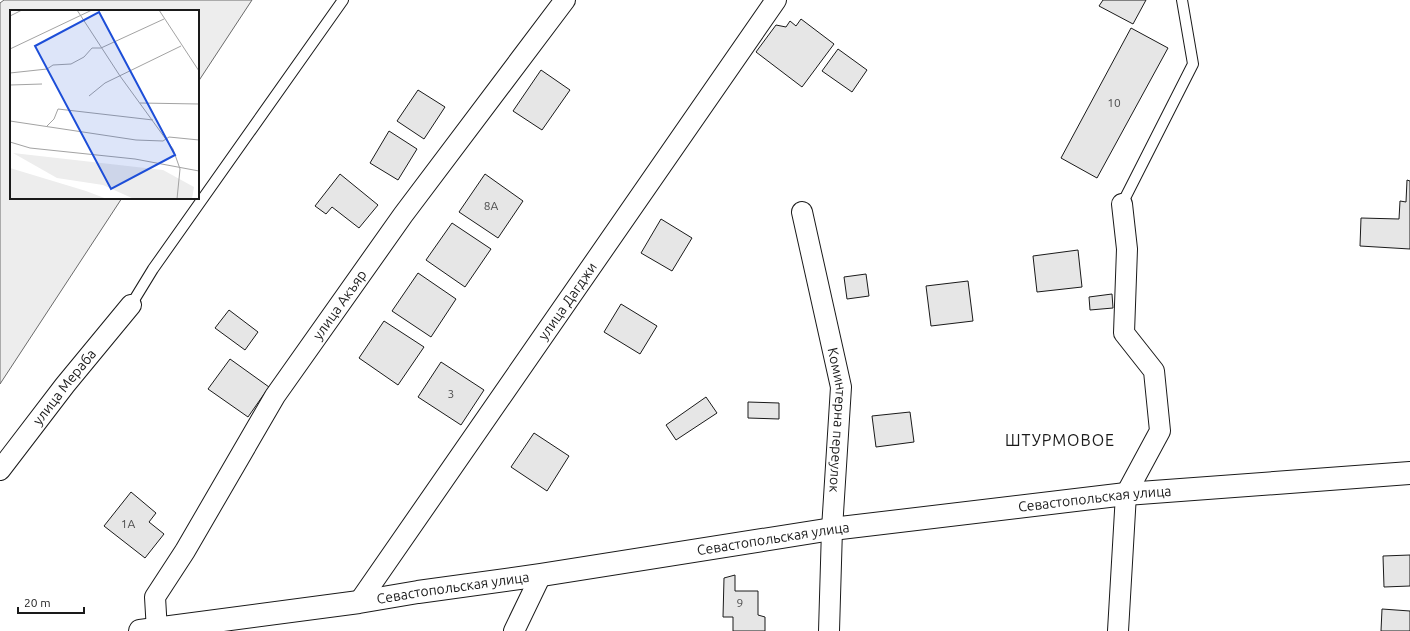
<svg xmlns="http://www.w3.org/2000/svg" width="1410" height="631" font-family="Ubuntu,sans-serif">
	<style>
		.built { fill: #ededed; stroke: #6a6a6a }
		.building { fill: #e6e6e6; stroke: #1a1a1a }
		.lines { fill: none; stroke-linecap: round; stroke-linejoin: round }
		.lane-casing { stroke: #1a1a1a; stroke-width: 12 }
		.street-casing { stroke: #1a1a1a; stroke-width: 22 }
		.secondary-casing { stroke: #1a1a1a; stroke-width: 24 }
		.lane { stroke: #fff; stroke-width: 10 }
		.street { stroke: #fff; stroke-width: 20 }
		.secondary { stroke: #fff; stroke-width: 22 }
		.labels { text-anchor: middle; stroke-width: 3; stroke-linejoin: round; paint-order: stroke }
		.number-label { font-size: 12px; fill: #4d4d4d }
		.street-label { font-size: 14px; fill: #1a1a1a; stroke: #fff }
		.quarter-label { font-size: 16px; letter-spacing: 1px; fill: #1a1a1a; stroke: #fff }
		.inset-road { fill: none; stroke: #a3a3a3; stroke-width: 1 }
		.view { fill: #1d4ed8; fill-opacity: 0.15; stroke: #1d4ed8; stroke-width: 2 }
		.inset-edge { fill: none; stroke: #1a1a1a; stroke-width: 2 }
	</style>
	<rect width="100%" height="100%" fill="#fff"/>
	<path class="built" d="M4 0H252L198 82V11H11V198H122L0 384V3Z"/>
	<path class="building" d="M1103 0H1146L1133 24 1099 6Z
		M801 19 834 44 802 87 756 52 776 25 786 27 790 21 796 26Z
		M1131 28 1168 48 1097 178 1061 158Z
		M838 49 867 70 852 92 822 71Z
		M541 70 570 90 542 130 513 111Z
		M418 90 445 107 424 139 397 121Z
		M389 131 417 149 398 180 370 163Z
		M340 174 378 205 359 228 332 207 326 214 315 206Z
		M485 174 523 201 498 238 459 212Z
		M1407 180 1410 181V249L1360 246 1361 218 1399 219 1400 201 1406 202Z
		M661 219 692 238 672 271 641 253Z
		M452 223 491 249 465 287 426 260Z
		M1078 250 1082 287 1037 292 1033 256Z
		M418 273 456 299 431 337 392 311Z
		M866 274 869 296 847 299 844 277Z
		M968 281 973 321 931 326 926 286Z
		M1112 294 1113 308 1090 310 1089 297Z
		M621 304 657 326 640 354 604 332Z
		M229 310 258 332 245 350 215 328Z
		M384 321 424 347 398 385 359 358Z
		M230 359 269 387 248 417 208 389Z
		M441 362 484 390 461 425 418 397Z
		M706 397 717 413 676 440 666 425Z
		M748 402 779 403V419L748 418Z
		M910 412 914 442 876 447 872 416Z
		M534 433 569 456 547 491 511 467Z
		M131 492 156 513 149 522 164 534 145 558 104 526Z
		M1410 555V586L1384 587 1383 556Z
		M735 575V591H758V615L765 617V631H733V617H723L724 578Z
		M1382 609 1410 611V631H1381Z"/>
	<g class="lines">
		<defs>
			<path id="lane" d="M1122 204 1193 64 1182 0
				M131 305 153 269 343 0"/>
			<g id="street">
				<path id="s1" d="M802 212 841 387 832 529 829 631"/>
				<path id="s2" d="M0 470 65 385 131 305"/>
				<path id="s3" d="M359 602 776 0"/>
				<path id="s4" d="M157 631 155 597 185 551 275 396 403 215 565 0"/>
				<path d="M514 631 541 575"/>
				<path d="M1118 631 1126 494 1160 431 1154 371 1124 333 1127 249 1122 204"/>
			</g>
			<g id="secondary">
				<path id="s5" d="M140 631 359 602 418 592 541 575 832 529 1126 494 1410 473"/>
			</g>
		</defs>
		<use href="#lane" class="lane-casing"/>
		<use href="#street" class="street-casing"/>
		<use href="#secondary" class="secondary-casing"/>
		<use href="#lane" class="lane"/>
		<use href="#street" class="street"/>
		<use href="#secondary" class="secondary"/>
	</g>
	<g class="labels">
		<g class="number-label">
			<text x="1114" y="107">10</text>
			<text x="491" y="210">8А</text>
			<text x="451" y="398">3</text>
			<text x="128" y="528">1А</text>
			<text x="740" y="607">9</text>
		</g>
		<g class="street-label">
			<text dy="5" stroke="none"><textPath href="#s3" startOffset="366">улица Дагджи</textPath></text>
			<text dy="5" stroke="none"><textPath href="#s4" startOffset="380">улица Акъяр</textPath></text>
			<text dy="5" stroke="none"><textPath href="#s2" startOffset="105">улица Мераба</textPath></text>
			<text dy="5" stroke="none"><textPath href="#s1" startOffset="212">Коминтерна переулок</textPath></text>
			<text dy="5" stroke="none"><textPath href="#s5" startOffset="964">Севастопольская улица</textPath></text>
			<text dy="5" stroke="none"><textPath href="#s5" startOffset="640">Севастопольская улица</textPath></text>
			<text dy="5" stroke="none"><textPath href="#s5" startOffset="316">Севастопольская улица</textPath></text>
		</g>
		<g class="quarter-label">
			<text x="1060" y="446">ШТУРМОВОЕ</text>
		</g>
	</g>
	<g transform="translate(10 10)">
		<rect width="189" height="189" fill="#fff"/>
		<path d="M3 143 153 160 184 177 182 189H124L93 175 47 168ZM0 158 76 181 97 189H0Z" fill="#ededed"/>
		<path class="inset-road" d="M67 0 110 66 163 139 170 159 167 189M149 0 189 61M0 6 12 0M0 39 82 0M0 63 37 59 43 55 61 54 74 47 82 38H91L154 9M0 75 32 74M79 86 95 73 171 36M130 93 189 94M0 111 126 130 153 131 159 127 189 130M37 116 44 109 48 99 143 110M0 132 20 138 125 149 189 161"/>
		<path class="view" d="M89 2 165 145 101 179 25 36Z"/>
		<rect width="189" height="189" class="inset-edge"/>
	</g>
	<path d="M18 607v6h66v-6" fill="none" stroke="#1a1a1a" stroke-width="2"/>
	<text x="24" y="607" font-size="12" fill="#1a1a1a" stroke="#ffffff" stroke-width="3" paint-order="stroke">20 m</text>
</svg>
